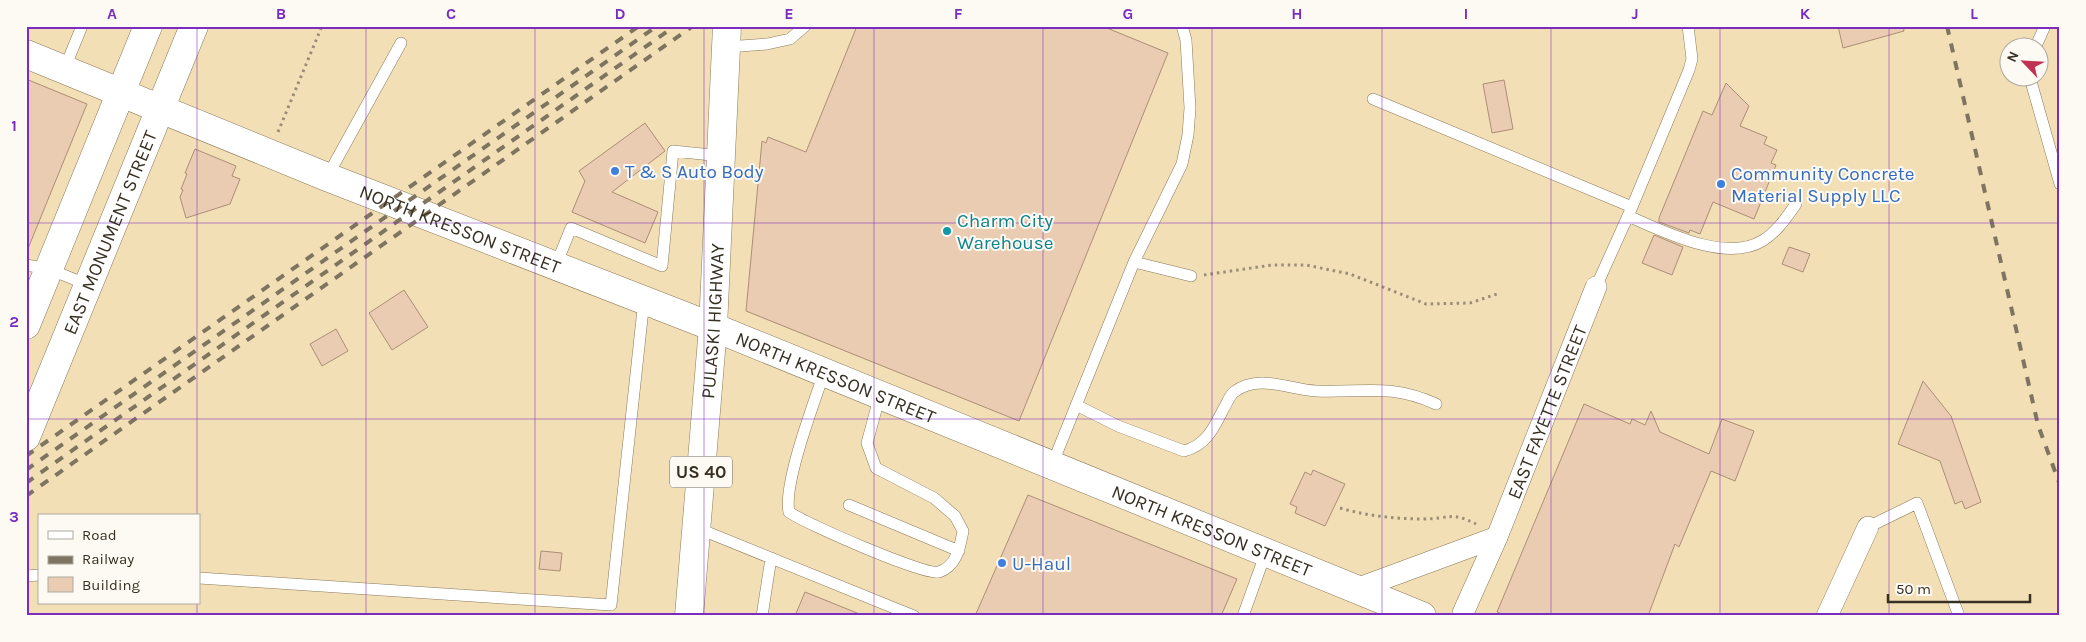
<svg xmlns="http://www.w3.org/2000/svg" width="2086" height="642" font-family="Karla,sans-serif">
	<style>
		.built { fill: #f3dfb6; fill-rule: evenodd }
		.building { fill: #eaccb2; stroke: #ab8e76 }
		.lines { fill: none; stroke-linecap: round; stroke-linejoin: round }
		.lane-casing { stroke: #897a5a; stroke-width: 12 }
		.street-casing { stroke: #897a5a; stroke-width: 22 }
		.secondary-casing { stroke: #897a5a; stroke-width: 29 }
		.primary-casing { stroke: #897a5a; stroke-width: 29 }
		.path { stroke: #9a8e76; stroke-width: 3; stroke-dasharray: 2.5 4; stroke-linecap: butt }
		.lane { stroke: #fff; stroke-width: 11 }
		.street { stroke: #fff; stroke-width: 21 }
		.secondary { stroke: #fff; stroke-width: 28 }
		.primary { stroke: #fff; stroke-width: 28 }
		.rail { stroke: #7f745f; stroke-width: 4; stroke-dasharray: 9 9; stroke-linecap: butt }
		.grid { fill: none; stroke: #7b2cbf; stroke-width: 1; stroke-opacity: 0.55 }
		.shop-dot { fill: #3f7fe0; stroke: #fdfaf3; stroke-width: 2 }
		.culture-dot { fill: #0f9aa8; stroke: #fdfaf3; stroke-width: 2 }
		.labels { text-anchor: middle; stroke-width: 4; stroke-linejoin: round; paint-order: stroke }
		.shield { fill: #fdfaf3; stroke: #726d61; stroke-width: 1 }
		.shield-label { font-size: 18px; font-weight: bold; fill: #373023 }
		.shop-label { font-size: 19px; fill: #366cbe; stroke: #fdfaf3; text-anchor: start }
		.culture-label { font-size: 19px; fill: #0d838f; stroke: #fdfaf3; text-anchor: start }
		.street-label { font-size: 19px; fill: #373023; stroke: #fdfaf3 }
		.neatline { fill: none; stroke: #7b2cbf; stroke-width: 2 }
		.grid-label { font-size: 16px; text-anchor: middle; font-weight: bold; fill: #7b2cbf }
	</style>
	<rect width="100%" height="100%" fill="#fcebc8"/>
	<path class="built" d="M26 26H2060V616H26ZM2008 48H2038V78H2008ZM39 516H199V603H39Z"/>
	<path class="building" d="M857 26H1102L1168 53 1019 421 746 311 762 141 766 143 768 137 806 152Z
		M1838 26H1903L1904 31 1843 48Z
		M26 79 87 104 27 251H26Z
		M1504 80 1513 129 1492 133 1483 84Z
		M1726 83 1749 106 1740 126 1767 137 1764 144 1777 150 1771 163 1776 165 1754 219 1713 202 1700 234 1690 230 1689 233 1659 222V218L1703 111 1712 115Z
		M645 123 665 151 612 192 658 212 645 243 572 212 585 181 579 171Z
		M195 149 236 166 232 176 240 179 230 204 186 218 180 197 183 190 181 189 187 174 185 173Z
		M1654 235 1683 247 1672 275 1642 263Z
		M1789 247 1810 254 1803 272 1782 264Z
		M404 290 428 327 392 350 369 313Z
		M336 329 348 351 322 366 310 344Z
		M1923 381 1951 416 1981 502 1965 509 1962 501 1955 504 1940 461 1898 444Z
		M1584 404 1630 424 1632 419 1645 425 1651 411 1660 432 1709 454 1722 419 1754 431 1735 481 1711 471 1679 547 1675 544 1648 616H1507L1497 612Z
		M1313 470 1345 484 1325 526 1295 513 1297 507 1290 504 1305 472 1311 475Z
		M1028 495 1237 579 1221 616H975Z
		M541 551 562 553 560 571 539 569Z
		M805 592 862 615V616H795Z"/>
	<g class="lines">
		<defs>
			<path id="lane" d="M727 47 767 44 790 39 805 26
				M2035 48 2045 26
				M64 70 82 26
				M2030 78 2060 184
				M1373 99 1632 207
				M327 177 401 43
				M1628 216C1663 231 1725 263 1762 241 1777 232 1786 218 1796 204
				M1134 262 1191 276
				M26 265 49 269 88 285
				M556 265 571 228 662 266 673 151 721 156
				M1596 287 1632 207 1689 70 1692 59 1688 26
				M824 373C814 403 783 484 789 512 804 523 925 576 939 572 957 566 960 547 963 531L955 516 934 498 876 468 867 443 880 395
				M1076 405 1118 426 1184 451C1207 445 1214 427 1224 408 1227 403 1230 395 1234 392 1259 373 1290 390 1316 391 1363 393 1390 383 1436 404
				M1052 465 1134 262 1182 164 1188 135 1190 108 1186 40 1182 26
				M849 505 959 551
				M1868 527 1917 503 1959 616
				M697 528 914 616
				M26 576 39 575
				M199 578 611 605 644 300
				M762 616 771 558
				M1243 616 1266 552"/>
			<g id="street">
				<path d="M1356 589 1497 537"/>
				<path id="s1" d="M1464 616 1463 613 1497 537 1596 287"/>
				<path d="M1827 616 1868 527"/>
			</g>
			<g id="secondary">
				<path id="s2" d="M26 54 327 177 713 327 1422 616"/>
			</g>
			<g id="primary">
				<path d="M26 325 148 26"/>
				<path id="s3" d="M26 437 194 26"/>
				<path id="s4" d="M689 616 713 327 727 26"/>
			</g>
		</defs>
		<use href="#lane" class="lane-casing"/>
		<use href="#street" class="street-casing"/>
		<use href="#secondary" class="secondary-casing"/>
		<use href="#primary" class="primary-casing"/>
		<path class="path" d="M278 132 322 26
			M1204 275 1272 265H1306L1350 274 1426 304 1470 303 1497 294
			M1340 508C1368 516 1395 519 1424 519 1449 519 1451 511 1476 524"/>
		<use href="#lane" class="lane"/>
		<use href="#street" class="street"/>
		<use href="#secondary" class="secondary"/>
		<use href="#primary" class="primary"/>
		<path class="rail" d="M1947 26 2038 425 2060 485
			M26 456 639 26
			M26 470 657 26
			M26 483 675 26
			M26 496 693 26"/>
	</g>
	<path class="grid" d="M197 26V516M366 26V616M535 26V616M704 26V616M874 26V616M1043 26V616M1212 26V616M1382 26V616M1551 26V616M1720 26V616M1889 26V616M26 223H2060M26 419H2060M197 603V616"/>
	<g class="shop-dot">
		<circle cx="615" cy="171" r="5"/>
		<circle cx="1721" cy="184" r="5"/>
		<circle cx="1002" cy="563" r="5"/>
	</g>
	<circle class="culture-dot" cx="947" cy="231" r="5"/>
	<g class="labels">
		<rect class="shield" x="670" y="456.5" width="62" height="31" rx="4"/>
		<g class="shield-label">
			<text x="701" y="478">US 40</text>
		</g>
		<g class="shop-label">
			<text x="625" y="178">T &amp; S Auto Body</text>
			<text x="1731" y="180">Community Concrete<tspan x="1731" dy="22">Material Supply LLC</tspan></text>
			<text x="1012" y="570">U-Haul</text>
		</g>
		<g class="culture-label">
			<text x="957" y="227">Charm City<tspan x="957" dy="22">Warehouse</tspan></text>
		</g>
		<g class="street-label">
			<text dy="7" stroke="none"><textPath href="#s2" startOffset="468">NORTH KRESSON STREET</textPath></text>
			<text dy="7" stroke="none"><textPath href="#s3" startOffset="221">EAST MONUMENT STREET</textPath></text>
			<text dy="7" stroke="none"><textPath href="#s4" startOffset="296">PULASKI HIGHWAY</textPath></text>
			<text dy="7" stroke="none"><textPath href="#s2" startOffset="872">NORTH KRESSON STREET</textPath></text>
			<text dy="7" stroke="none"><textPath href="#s1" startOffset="221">EAST FAYETTE STREET</textPath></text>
			<text dy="7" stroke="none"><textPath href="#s2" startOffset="1278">NORTH KRESSON STREET</textPath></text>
		</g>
	</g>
	<rect width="2086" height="642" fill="none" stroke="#fdfaf3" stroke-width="55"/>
	<rect x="38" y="514" width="162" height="90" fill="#fdfaf3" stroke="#aea9a0"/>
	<rect x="48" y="531" width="25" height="8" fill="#ffffff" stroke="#aea9a0"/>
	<text x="82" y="540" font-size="15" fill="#373023">Road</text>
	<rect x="48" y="556" width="25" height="8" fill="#7f745f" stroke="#aea9a0"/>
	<text x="82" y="564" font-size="15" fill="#373023">Railway</text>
	<rect x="48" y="577" width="25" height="15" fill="#eaccb2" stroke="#aea9a0"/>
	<text x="82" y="590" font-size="15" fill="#373023">Building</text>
	<g transform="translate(2024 62) rotate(295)"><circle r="24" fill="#fdfaf3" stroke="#aea9a0"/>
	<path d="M0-4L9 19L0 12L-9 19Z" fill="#c13153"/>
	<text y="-8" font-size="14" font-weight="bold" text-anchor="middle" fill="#373023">N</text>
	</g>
	<path d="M1888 594v8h142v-8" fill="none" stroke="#373023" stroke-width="2.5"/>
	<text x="1896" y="594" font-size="15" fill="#373023" stroke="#fdfaf3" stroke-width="4" paint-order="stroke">50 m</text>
	<rect x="28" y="28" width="2030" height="586" class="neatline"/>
	<g class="grid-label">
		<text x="112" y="19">A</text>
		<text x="281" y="19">B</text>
		<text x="451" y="19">C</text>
		<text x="620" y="19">D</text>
		<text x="789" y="19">E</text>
		<text x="958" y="19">F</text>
		<text x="1128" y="19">G</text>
		<text x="1297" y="19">H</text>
		<text x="1466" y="19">I</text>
		<text x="1635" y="19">J</text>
		<text x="1805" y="19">K</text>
		<text x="1974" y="19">L</text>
		<text x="14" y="131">1</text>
		<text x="14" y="327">2</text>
		<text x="14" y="522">3</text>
	</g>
</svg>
